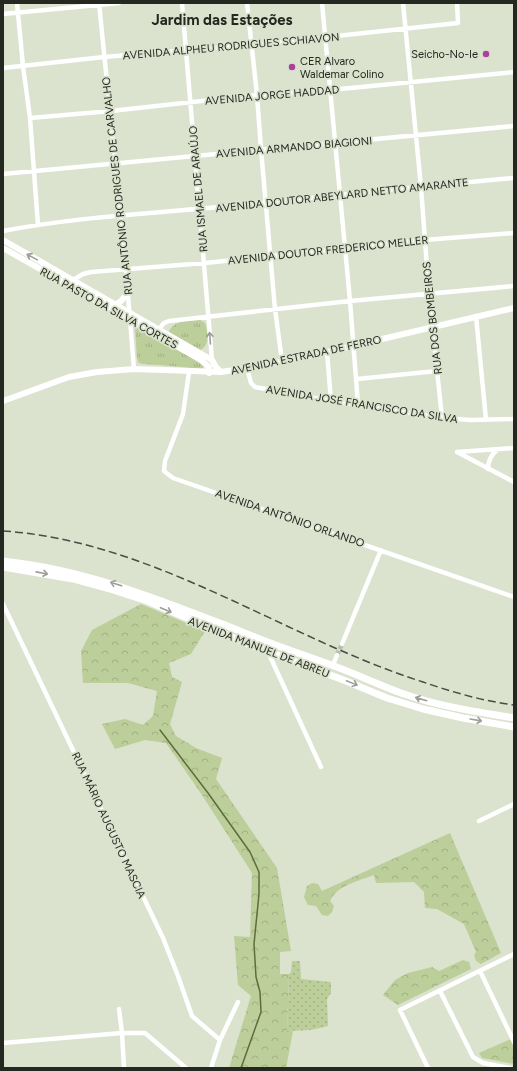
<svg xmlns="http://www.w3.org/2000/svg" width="517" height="1071" font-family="Figtree,sans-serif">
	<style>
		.grass { fill: url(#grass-tufts) }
		.forest { fill: url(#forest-crowns) }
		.garden { fill: url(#garden-dots) }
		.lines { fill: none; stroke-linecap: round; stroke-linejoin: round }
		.stream { stroke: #5e6d39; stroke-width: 1.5 }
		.minor-tunnel { stroke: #b7bdaa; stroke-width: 4.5; stroke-dasharray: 4.5 2; stroke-linecap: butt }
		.minor { stroke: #fff; stroke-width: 4.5 }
		.tertiary { stroke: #fff; stroke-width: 6 }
		.secondary { stroke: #fff; stroke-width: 7 }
		.rail { stroke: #494c42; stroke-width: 1.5; stroke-dasharray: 8 4; stroke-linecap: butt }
		.oneway { stroke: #9d9e9b }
		.poi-dot { fill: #ac3f9e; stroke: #dbe2cd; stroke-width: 1.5 }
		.labels { text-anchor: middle; stroke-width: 3.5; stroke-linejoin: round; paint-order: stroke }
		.street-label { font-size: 11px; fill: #252820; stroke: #dbe2cd }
		.poi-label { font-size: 11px; fill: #252820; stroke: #dbe2cd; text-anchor: end }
		.district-label { font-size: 15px; font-weight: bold; fill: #252820; stroke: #dbe2cd }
	</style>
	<defs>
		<pattern id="grass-tufts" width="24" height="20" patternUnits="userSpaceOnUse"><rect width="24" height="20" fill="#bcce99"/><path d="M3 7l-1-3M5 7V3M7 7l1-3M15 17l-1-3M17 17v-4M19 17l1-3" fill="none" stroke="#a1b184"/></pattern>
		<pattern id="forest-crowns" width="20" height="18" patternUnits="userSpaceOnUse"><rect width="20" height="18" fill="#bcce99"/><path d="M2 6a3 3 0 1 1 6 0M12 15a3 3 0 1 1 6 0" fill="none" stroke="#a1b184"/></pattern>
		<pattern id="garden-dots" width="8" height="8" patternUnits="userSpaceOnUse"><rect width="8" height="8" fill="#bcce99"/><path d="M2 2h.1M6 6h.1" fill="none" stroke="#a1b184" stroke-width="1.8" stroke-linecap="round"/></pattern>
	</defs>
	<rect width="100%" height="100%" fill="#dbe2cd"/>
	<path class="grass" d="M200 320 205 323C208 331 210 346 200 350L171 334 169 331C175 320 188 321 200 320Z
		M135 328H138L190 357 204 366 202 369 160 365 143 364 139 363 137 358Z"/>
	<path class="forest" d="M141 604 205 631 191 654 169 663 172 677 182 682 170 724 176 736 196 748 222 758 216 779 277 868 291 951 280 952V974H289L287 1031H293L286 1068H229L251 996 238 985 234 936 250 937 252 873 202 795 166 743 145 740 115 749 102 724 125 719 143 725 153 716 157 691 128 683H83L81 651 92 630Z
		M450 833 501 953 481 964 476 961 474 955 476 952 464 924 437 909 425 908 424 892 414 882 376 883 374 875C359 881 337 885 330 901L334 906 332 912 328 916 322 915 316 906 308 905 304 897 307 886 312 883 318 884 322 891Z
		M463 960 469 962 471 969 398 1005 383 995 395 980 408 973 432 967 439 971Z
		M511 1039 514 1050V1064L482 1058 479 1053Z"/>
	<path class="garden" d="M292 961H300L301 979 331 982V993L327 999 328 1026 311 1030 287 1031 289 974 291 972Z"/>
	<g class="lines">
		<path class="stream" d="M160 730 208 793 250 852 259 872V894L254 944 256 977 260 992 261 1012 241 1068"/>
		<path class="minor-tunnel" d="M337 655 342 644"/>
		<path class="minor" d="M17 3 23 66 30 118 38 225
			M99 3 126 270 134 369
			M182 3 212 360
			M247 3 257 95 261 149 275 309 282 361
			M322 3 350 301 358 405
			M403 3 421 187 429 294 442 418
			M3 14 119 3
			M3 68 104 57 252 45 458 23 457 3
			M30 118 111 111 257 95 330 90 514 72
			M3 174 514 126
			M3 231C81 216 161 213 240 205 331 196 423 186 514 178
			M73 280 83 274 91 272 205 263 424 240 514 233
			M476 316 486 420
			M159 329 164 323 169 321 350 301 514 286
			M327 352 331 401
			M247 368 251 383 255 387 331 401 442 418 471 420 514 419
			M189 372 183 414 165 461 164 471 173 478 514 597
			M357 379 437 371
			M457 452 514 482
			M457 452 514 448
			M488 469C488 461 491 455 497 450
			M3 604 163 938 178 976 192 1016 220 1040
			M342 644 381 550
			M268 652 321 767
			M333 665 337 655
			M479 821 514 804
			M480 971 514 1042
			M440 991 473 1057 483 1063 510 1068
			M119 1009 122 1033 124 1068
			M3 1043 122 1033H145L186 1068
			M211 1068 220 1040 238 1002
			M428 1068 400 1010 514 954"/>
		<path class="tertiary" d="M3 240 212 360 216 367 221 372
			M3 248 201 360 209 367V373
			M115 305 121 301 128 293
			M3 401 69 377 97 372 134 369 221 372 266 365 327 352 514 308"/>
		<path class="secondary" d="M3 561C86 570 158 599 235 629 268 643 301 654 334 666 359 675 383 687 407 695 442 707 478 712 514 718
			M3 567 73 579 113 590 147 601 248 644 346 681 387 698 423 709 463 718 514 727"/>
		<path class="rail" d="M3 531C154 541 282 637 423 682 452 692 483 701 514 705"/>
	</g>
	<defs><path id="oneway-shaft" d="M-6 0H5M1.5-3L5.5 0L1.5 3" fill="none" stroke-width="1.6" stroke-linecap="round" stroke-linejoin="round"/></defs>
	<g class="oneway">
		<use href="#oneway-shaft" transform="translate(32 257) rotate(-151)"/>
		<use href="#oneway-shaft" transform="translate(210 338) rotate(-94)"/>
		<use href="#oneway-shaft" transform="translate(42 573) rotate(11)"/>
		<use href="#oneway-shaft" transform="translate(116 584) rotate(-162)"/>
		<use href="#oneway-shaft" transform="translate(166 610) rotate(23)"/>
		<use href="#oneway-shaft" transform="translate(352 683) rotate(22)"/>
		<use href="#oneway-shaft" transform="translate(421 699) rotate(-164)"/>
		<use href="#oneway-shaft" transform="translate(476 720) rotate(10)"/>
	</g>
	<g class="poi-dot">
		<circle cx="486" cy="54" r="4"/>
		<circle cx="292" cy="67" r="4"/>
	</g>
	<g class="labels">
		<g class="street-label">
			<text transform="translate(231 46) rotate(-5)" y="4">AVENIDA ALPHEU RODRIGUES SCHIAVON</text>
			<text transform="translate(272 95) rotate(-5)" y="4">AVENIDA JORGE HADDAD</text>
			<text transform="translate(294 147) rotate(-5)" y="4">AVENIDA ARMANDO BIAGIONI</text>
			<text transform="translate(117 186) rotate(-96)" y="4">RUA ANTÔNIO RODRIGUES DE CARVALHO</text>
			<text transform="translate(198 189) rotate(-95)" y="4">RUA ISMAEL DE ARAÚJO</text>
			<text transform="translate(342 195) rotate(-6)" y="4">AVENIDA DOUTOR ABEYLARD NETTO AMARANTE</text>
			<text transform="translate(328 250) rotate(-6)" y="4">AVENIDA DOUTOR FREDERICO MELLER</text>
			<text transform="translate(109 308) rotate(29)" y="4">RUA PASTO DA SILVA CORTES</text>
			<text transform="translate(432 318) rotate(-96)" y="4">RUA DOS BOMBEIROS</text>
			<text transform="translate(306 355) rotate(-12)" y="4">AVENIDA ESTRADA DE FERRO</text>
			<text transform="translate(362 404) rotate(9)" y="4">AVENIDA JOSÉ FRANCISCO DA SILVA</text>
			<text transform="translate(290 518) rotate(19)" y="4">AVENIDA ANTÔNIO ORLANDO</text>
			<text transform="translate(259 647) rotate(21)" y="4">AVENIDA MANUEL DE ABREU</text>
			<text transform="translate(109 825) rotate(65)" y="4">RUA MÁRIO AUGUSTO MASCIA</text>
		</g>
		<g class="poi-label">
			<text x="478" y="58">Seicho-No-Ie</text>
			<text x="300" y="65" text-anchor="start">CER Alvaro<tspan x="300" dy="13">Waldemar Colino</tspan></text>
		</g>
		<g class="district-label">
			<text x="222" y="25">Jardim das Estações</text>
		</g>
	</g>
	<rect width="517" height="1071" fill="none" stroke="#252820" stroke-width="8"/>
</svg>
